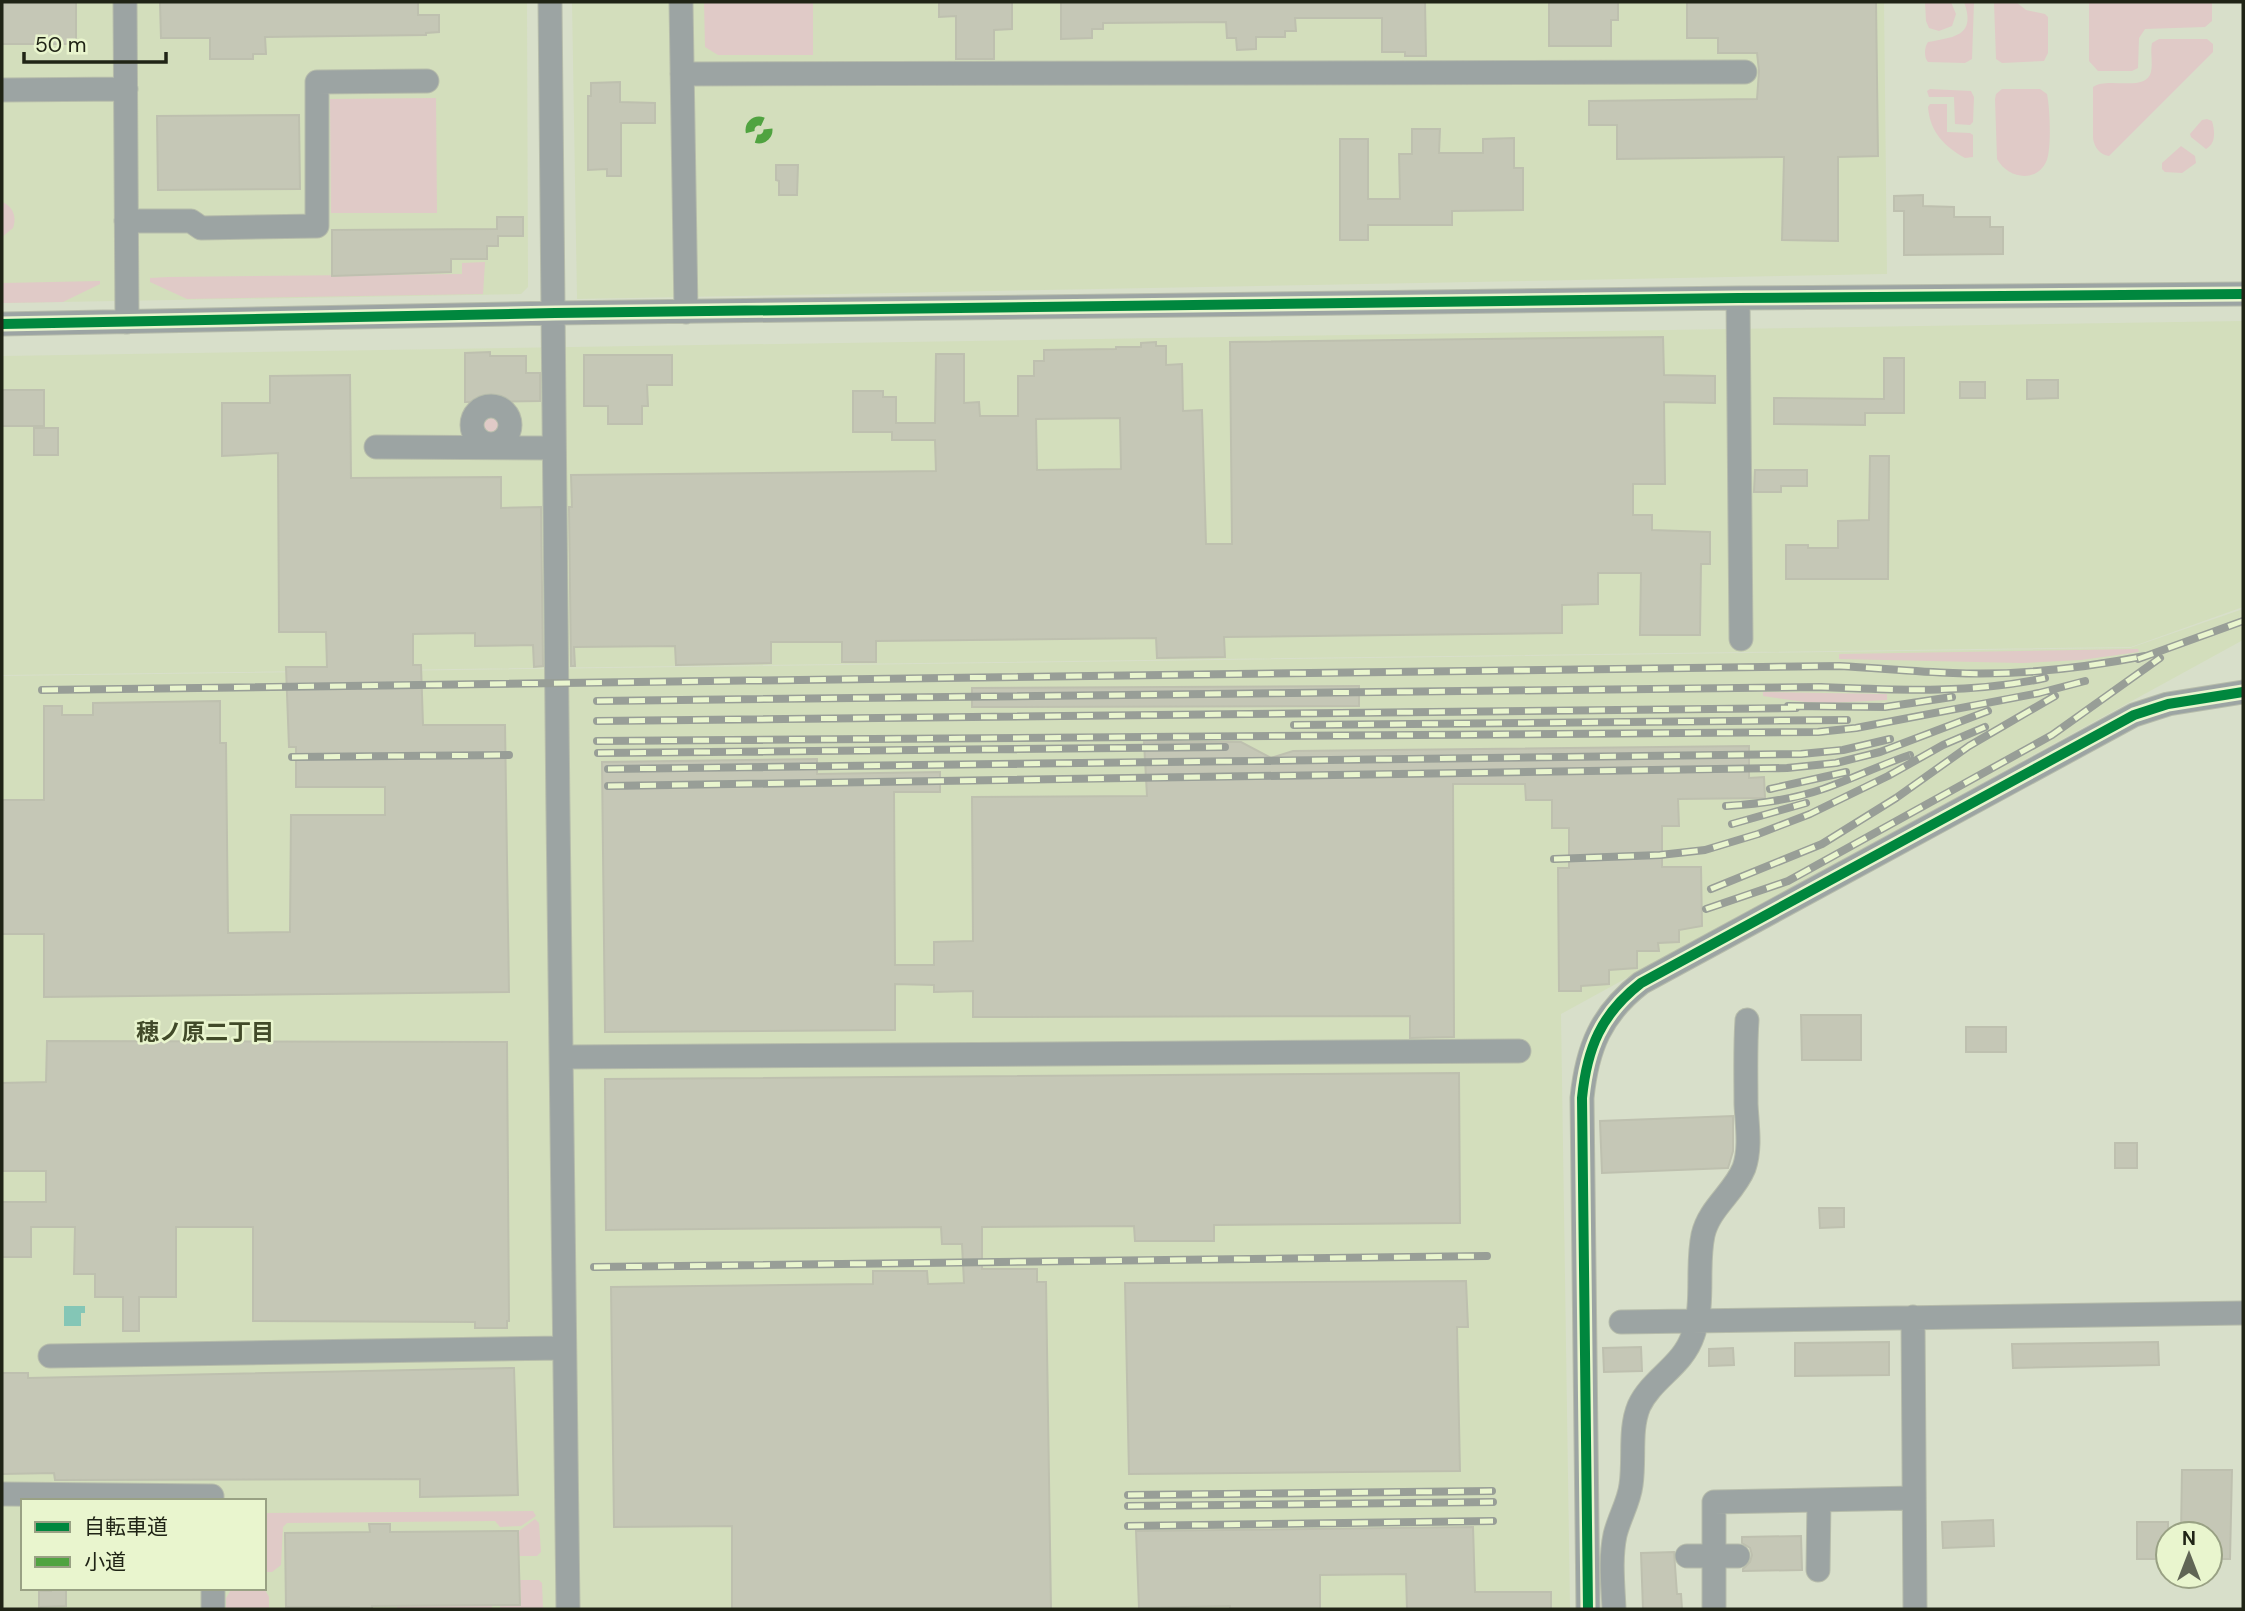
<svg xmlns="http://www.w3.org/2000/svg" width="2245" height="1611" font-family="'DM Sans','Noto Sans JP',sans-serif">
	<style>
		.built { fill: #d3debc; fill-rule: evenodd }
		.green { fill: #e0cac7 }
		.water { fill: #84c6b6 }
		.building { fill: #c5c7b6; stroke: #bec0af; stroke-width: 2; fill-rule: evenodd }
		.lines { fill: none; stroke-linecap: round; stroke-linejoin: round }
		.minor-casing { stroke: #b6bcab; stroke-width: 25 }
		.minor { stroke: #9ca4a3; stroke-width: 23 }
		.rail-casing { stroke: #989e97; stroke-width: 8 }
		.rail { stroke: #e9f5ce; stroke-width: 5; stroke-dasharray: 16; stroke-linecap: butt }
		.quiet { stroke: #50a340; stroke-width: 9; stroke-dasharray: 18 9; stroke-linecap: butt }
		.cycleway-casing { stroke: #e9f5ce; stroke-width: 15 }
		.cycleway { stroke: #00873e; stroke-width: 10 }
		.labels { text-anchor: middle; stroke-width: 5; stroke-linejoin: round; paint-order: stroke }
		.neighbourhood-label { font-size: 23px; font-weight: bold; fill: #414a29; stroke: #e9f5ce }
	</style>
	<rect width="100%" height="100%" fill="#d8dfca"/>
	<path class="built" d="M2 2H527L528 287 521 294 2 303Z
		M572 2H1884L1887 274 577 299Z
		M2243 321V607L2131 647 2 675V356Z
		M2243 609V640L1561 1014 1570 1609H2V676L2130 648ZM23 1501H264V1588H23Z"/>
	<path class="green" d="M704 2H813V55H718L705 47Z
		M1925 2H1951L1956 14 1952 26 1939 31 1929 28 1926 21Z
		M1964 2H1974L1972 59 1965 63 1928 62C1924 58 1924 47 1928 42 1952 37 1977 37 1964 2Z
		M1994 2H2016L2026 10 2045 14 2048 17V53L2044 61 2002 63 1996 59Z
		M2089 2H2212V21L2205 27 2145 29 2139 38 2138 68 2132 71H2098L2089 61Z
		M2159 39H2207L2213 44V52L2109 156C2100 155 2094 147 2093 138V87C2107 76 2146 93 2151 72 2153 62 2150 52 2152 43Z
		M1930 89 1971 91 1974 97 1973 122 1970 125 1955 124 1954 97H1929L1927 91Z
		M2002 89H2040L2047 94C2050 109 2051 141 2048 156 2042 183 2009 181 1997 159L1995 99 1996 94Z
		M436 98 437 213H331L330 99Z
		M1930 104H1947V132L1970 133 1973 135V157L1965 158C1944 146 1930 132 1928 107Z
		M2207 119 2212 121C2215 131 2216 144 2206 149L2191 137 2190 134 2202 120Z
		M2181 146 2195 156 2196 163 2182 173 2165 172 2162 169V163Z
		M2 202C13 206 17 217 13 228L2 237Z
		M485 262 483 294 187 299 150 282V278L168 277 462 274V263Z
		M100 281V284L63 302 2 303V283Z
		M481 424a11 11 0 1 1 22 0a11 11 0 1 1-22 0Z
		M2138 649 2139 652 2081 660 2022 663 1839 659V654Z
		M1763 692 1887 694V700L1830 703 1805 702 1763 696Z
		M533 1511 536 1516 521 1526 500 1527 495 1521 287 1523 283 1527 281 1565 272 1572H264V1513Z
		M535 1519 539 1523 541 1552 537 1556H519V1531Z
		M520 1580H539L542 1583 543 1609H501L500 1606 521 1605Z
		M232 1588H264L269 1597V1609H226V1598Z
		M492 1605V1609H397V1606Z"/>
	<path class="water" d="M64 1306H85V1313H81V1326H64Z"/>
	<path class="building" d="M2 2H76V44H2Z
		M160 2H418V15H439V32L426 33V35L265 37 266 54H253V59H210V38H161Z
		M939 2H1012V29L994 30V59H956V16L939 17Z
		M1061 2H1425L1426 56H1405V52H1382V18H1295L1296 31H1285V37H1256V49L1237 50 1236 38H1227L1226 22 1103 23V29H1092V38L1061 39Z
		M1549 2H1618V20H1611V46H1549Z
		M1687 2H1876L1878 156 1838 157V241L1782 240 1784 157 1617 159V125H1589V101L1757 99 1759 71 1757 53H1718V38H1687Z
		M620 82V102L655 103V123H621V176H607V169L588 170V96H591V83Z
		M299 115 300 189 158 190 157 116Z
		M1412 129H1440L1439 153H1483V139L1514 138V168H1523V210L1452 211V225H1368V240H1340V139H1368V199H1400L1399 154H1412Z
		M776 165H798L797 195H779V181L776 180Z
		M1923 195V206L1954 207V217H1990V227H2003V254L1904 255V211H1894V196Z
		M497 217H523V236H498V246H487V259H451V272L332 276V230L497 229Z
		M1663 337 1664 375 1715 376V403L1664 402 1665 484H1633V515H1652V530L1710 532V564H1701L1700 635H1640L1641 573H1598V604L1562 605V633L1224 637 1225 657 1157 658 1156 638 876 641V662H842V642H771V663L676 665 675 646 574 647 575 666H571L569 507H572L571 475 936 471 935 440H892V432H853V391H883V397H896V423H935L936 354H964V403L979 402 980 416H1018V376H1034V361H1044V350L1116 349V347H1141V343L1156 342V346H1166V365L1182 364 1183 411 1202 410 1206 544H1232L1230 342ZM1120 418 1121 469 1037 470 1036 419Z
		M490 352V356H526V373H540V401L465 402V353Z
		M584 355H672V385H647L648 406H642V424H608V406H584Z
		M1884 358H1904V413H1865V425L1774 424V398L1884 399Z
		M350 375 351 478 501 477V508L541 507 543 666 534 667 533 645 475 646V633L413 634V665H421L423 725H505L509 992 44 997V934H2V800H44V706H62V715H93V703L220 701V743H226L228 933 290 932 291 815H385V787H296V747H289L286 667H327L326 632H279L278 453 222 456V403H270V376Z
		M2027 380H2058V398L2027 399Z
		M1960 382H1985V398H1960Z
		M2 390H44V426H2Z
		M34 428H58V455H34Z
		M1870 456H1889L1888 579H1786V545H1808V548H1838V521L1869 520Z
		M1755 470H1807V486H1781V492H1754Z
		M1359 686V706L972 707V688Z
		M1144 742H1241L1271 758 1293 751 1749 746V778L1764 777 1765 798 1678 799 1679 826H1662V867H1701L1702 926 1679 930V942L1658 943 1659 951H1637V968L1609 970V984L1581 986V991H1559L1558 868H1569V828H1552V800H1526L1525 784H1453L1454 1037 1410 1038V1016L973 1017V991L934 992V985L895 984V1030L605 1032 602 762 817 759V774L940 772V792H894L895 965H934V942L973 941 972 797 1147 796Z
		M1801 1015H1861V1060H1802Z
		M1966 1027H2006V1052H1966Z
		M47 1041 507 1042 509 1321H507V1328H475V1322L253 1321V1227H176V1297H139V1331H123V1297H95V1274H74L75 1227H31V1257H2V1202H46V1171H2V1083L46 1082Z
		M1459 1073 1460 1223 1214 1225V1241H1135L1134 1226 982 1227V1269H1037V1282H1046L1051 1609H732V1526L614 1527 611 1287 873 1284V1271H927L928 1284 964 1283 962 1244H942L941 1227 606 1230 605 1079Z
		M1733 1116V1151L1728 1168 1602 1173 1600 1121Z
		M2115 1143H2137V1168H2115Z
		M1819 1208H1844V1227L1820 1228Z
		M1466 1281 1468 1327H1457L1460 1471 1129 1474 1125 1283Z
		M1889 1342V1375L1795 1376V1343Z
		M2158 1342 2159 1365 2013 1368 2012 1344Z
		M1641 1347 1642 1371 1604 1372 1603 1348Z
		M1733 1348 1734 1365 1709 1366V1349Z
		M514 1368 518 1495 420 1497V1479L55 1480 54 1473 2 1474V1373H28V1378Z
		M2182 1470H2232L2230 1559H2210V1534H2181Z
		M1993 1520 1994 1546 1943 1548 1942 1522Z
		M2137 1522H2168V1559H2137Z
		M369 1524H390V1532L518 1531 520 1605 372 1606V1609H349V1607H286L285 1533 370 1532Z
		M1473 1527 1475 1592H1551V1609H1407L1406 1574 1320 1575V1609H1230V1606L1139 1608 1136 1531Z
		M1801 1536 1802 1570 1743 1571V1569L1750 1562 1752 1555 1750 1548 1742 1543V1537Z
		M1674 1552 1677 1594H1681L1682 1609H1643L1641 1553Z
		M51 1588H66V1606L39 1607V1591H51Z"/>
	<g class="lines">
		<defs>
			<path id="minor" d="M125 2 127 322
				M550 2C557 538 558 1073 568 1609
				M681 2 686 312
				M682 74 1745 72
				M2 90 126 89
				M126 221H191L201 228 317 226V82L427 81
				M1738 298 1741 639
				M2 324 555 313 1738 298 2243 294
				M472 425a19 19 0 1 1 38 0a19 19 0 1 1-38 0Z
				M376 447 554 448
				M562 1057 1519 1051
				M1913 1317 1915 1609
				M1621 1322 2243 1313
				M50 1356 563 1348
				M2 1494 212 1496V1501
				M1687 1556H1738
				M1818 1570 1819 1500
				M213 1588V1609
				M1588 1609 1582 1098C1587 1048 1601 1014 1641 983L2134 715 2168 704 2243 692
				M1614 1609C1613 1585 1610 1559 1615 1535 1619 1518 1629 1502 1631 1485 1635 1459 1629 1430 1639 1406 1652 1378 1683 1366 1693 1335 1705 1303 1696 1268 1703 1235 1709 1208 1734 1193 1744 1168 1751 1148 1747 1125 1746 1104 1746 1076 1745 1048 1747 1020
				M1714 1609V1502L1914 1498"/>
		</defs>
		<use href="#minor" class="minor-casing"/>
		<use href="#minor" class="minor"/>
		<defs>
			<path id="rail" d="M2138 659 2243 621
				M42 690 1840 666C1878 668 1915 672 1953 673 2017 676 2083 668 2145 656
				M597 701 1821 687C1896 690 1970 694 2045 678
				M1788 706 1885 707 1952 697
				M597 721 1796 708
				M1294 725 1847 720
				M597 741 1818 732 1856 728 2039 693 2085 681
				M598 753 1225 747
				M292 757 509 755
				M608 769 1801 754 1843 750 1890 739
				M608 786 1787 768 1836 763 1880 752 1988 711
				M1770 789 1846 772
				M1726 806C1759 804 1791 800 1823 789 1852 779 1880 765 1910 755
				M1732 824 1806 803
				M1554 859 1660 855 1705 850 1758 834 1810 814 1888 776 1943 745 1985 727
				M1711 889 1822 844 1896 798 1969 746 2055 696
				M1706 909 1788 881 2052 735 2160 658
				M594 1267 1487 1256
				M1128 1495 1492 1491
				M1128 1506 1493 1502
				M1128 1526 1493 1521"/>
		</defs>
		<use href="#rail" class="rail-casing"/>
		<use href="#rail" class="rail"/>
		<path class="quiet" d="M750 130a9 9 0 1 1 18 0a9 9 0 1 1-18 0Z"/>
		<defs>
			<path id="cycleway" d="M2 324 555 313 1738 298 2243 294
				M1588 1609 1582 1098C1587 1048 1601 1014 1641 983L2134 715 2168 704 2243 692"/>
		</defs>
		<use href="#cycleway" class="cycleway-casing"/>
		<use href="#cycleway" class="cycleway"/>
	</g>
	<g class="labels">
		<g class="neighbourhood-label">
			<text x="205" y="1040">穂ノ原二丁目</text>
		</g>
	</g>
	<rect width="2245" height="1611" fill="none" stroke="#202416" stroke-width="7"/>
	<rect x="21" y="1499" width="245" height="91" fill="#e9f5ce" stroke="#99a184" stroke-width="2"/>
	<rect x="35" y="1522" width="35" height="10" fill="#00873e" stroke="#99a184" stroke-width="2"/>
	<text x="84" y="1534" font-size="21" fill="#202416">自転車道</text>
	<rect x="35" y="1557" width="35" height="10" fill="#50a340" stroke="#99a184" stroke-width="2"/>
	<text x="84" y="1569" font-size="21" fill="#202416">小道</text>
	<g transform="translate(2189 1555)"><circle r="33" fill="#e9f5ce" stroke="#99a184" stroke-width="2"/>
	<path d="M0-5L12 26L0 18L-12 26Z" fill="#606555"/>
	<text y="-10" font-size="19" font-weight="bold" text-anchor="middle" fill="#202416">N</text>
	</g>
	<path d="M24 52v10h142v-10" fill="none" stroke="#202416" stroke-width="3.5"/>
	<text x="35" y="52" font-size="21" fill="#202416" stroke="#e9f5ce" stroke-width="5" paint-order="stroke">50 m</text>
</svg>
